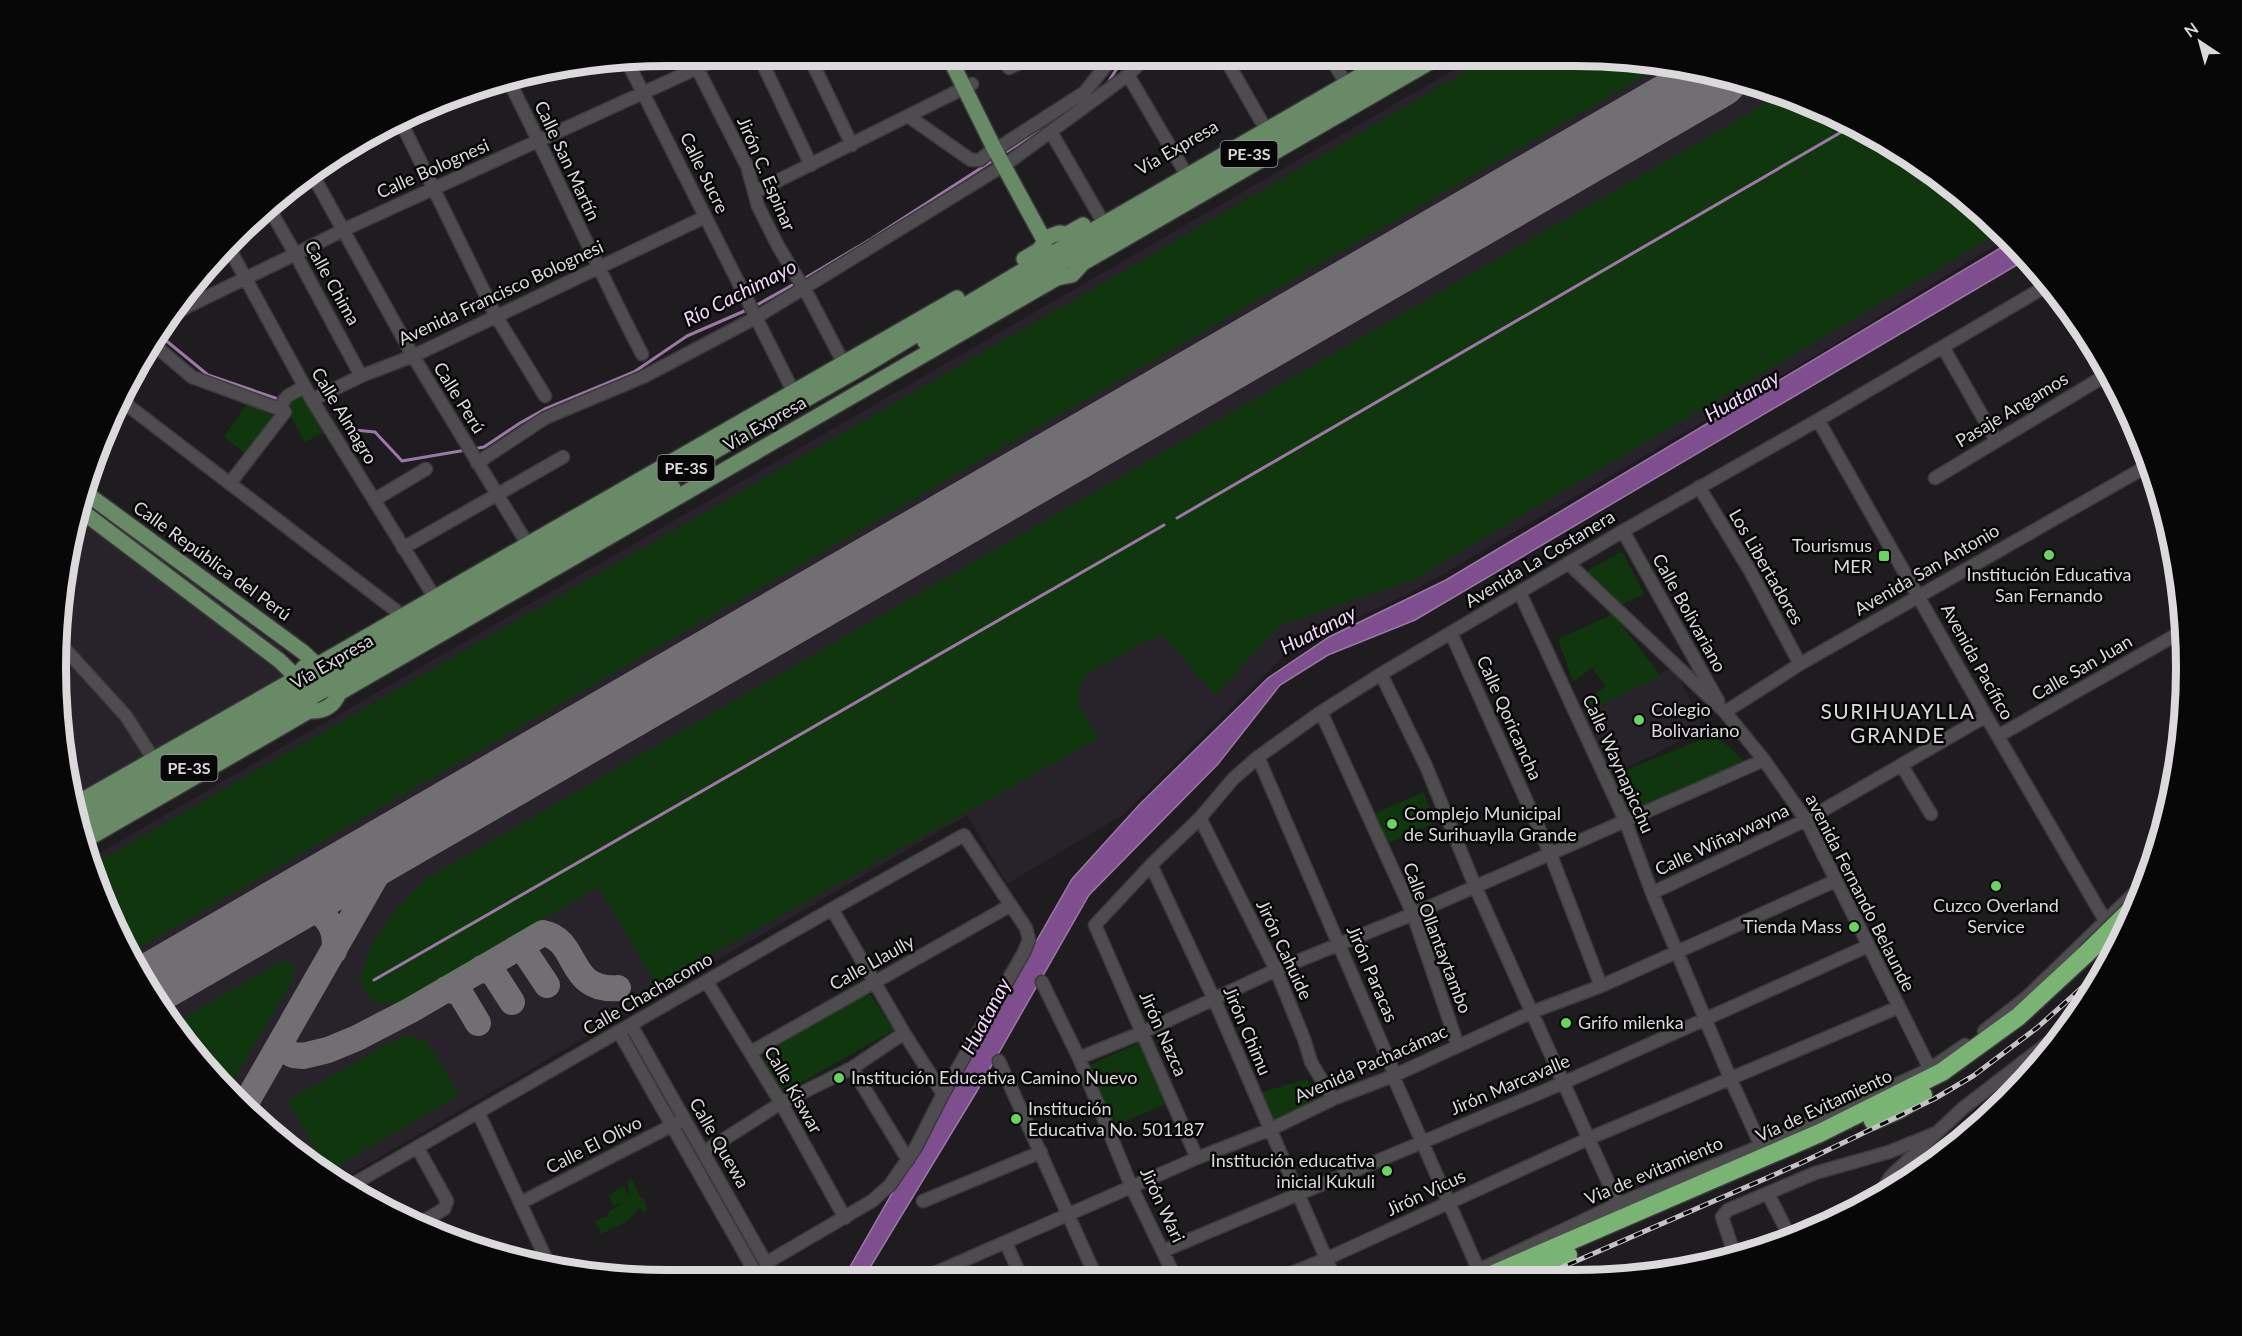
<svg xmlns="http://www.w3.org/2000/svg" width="2242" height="1336" font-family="Lato,sans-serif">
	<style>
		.built { fill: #28222a }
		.green { fill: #10360d }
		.water { fill: #7f4e8f; stroke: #9b78a6; stroke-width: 1.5 }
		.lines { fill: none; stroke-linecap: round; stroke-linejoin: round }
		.stream { stroke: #9b78a6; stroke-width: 3 }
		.taxiway { stroke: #716f72; stroke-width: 26 }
		.runway { stroke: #716f72; stroke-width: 62 }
		.minor-casing { stroke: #3b393b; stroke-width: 15 }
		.major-casing { stroke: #3b393b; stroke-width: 18 }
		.highway-casing { stroke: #3b393b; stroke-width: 21 }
		.minor { stroke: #4f4c50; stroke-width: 12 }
		.major { stroke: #698a66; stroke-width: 15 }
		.highway { stroke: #7ab474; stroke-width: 18 }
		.rail-casing { stroke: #c4c2c4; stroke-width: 5 }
		.rail { stroke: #080708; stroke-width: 3; stroke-dasharray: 9; stroke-linecap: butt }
		.highway-bridge-casing { stroke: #3b393b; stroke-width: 21; stroke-linecap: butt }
		.highway-bridge { stroke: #7ab474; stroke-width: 18 }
		.poi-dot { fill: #6bd362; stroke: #080708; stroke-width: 2 }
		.labels { text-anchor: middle; stroke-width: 5; stroke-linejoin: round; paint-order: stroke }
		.shield { fill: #080708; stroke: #9c9a9c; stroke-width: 1.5 }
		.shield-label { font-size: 16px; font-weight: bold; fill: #dbd9db }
		.street-label { font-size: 18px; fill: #dbd9db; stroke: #080708 }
		.poi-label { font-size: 18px; fill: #dbd9db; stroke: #080708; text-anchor: start }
		.water-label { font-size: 20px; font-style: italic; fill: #f2d6fb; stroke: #080708 }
		.quarter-label { font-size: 21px; letter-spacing: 1.5px; fill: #dbd9db; stroke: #080708 }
		.rim { fill: none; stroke: #dbd9db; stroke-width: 8 }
	</style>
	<rect width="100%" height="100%" fill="#1e1c1f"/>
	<path class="built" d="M1476 57H1614L1771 88 1915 159 2009 237 1823 351 1445 573 1410 593 1291 649 1123 815 1007 884 967 815 337 1182 327 1177 235 1101 182 1041 137 974 87 860Z
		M82 498 283 649 293 689 75 815 67 787 56 668 61 588Z
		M1674 667 1704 729 1609 777 1574 711Z"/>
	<path class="green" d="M1490 57H1614L1662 66 128 954 89 867 1107 281Z
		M1782 94 1915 159 2002 231 1413 580 1281 625 1215 695 1162 635 1144 642 1087 674 1079 689V706L1099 738 657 985 598 887 403 1000C392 1004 378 1007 369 997 340 969 407 892 431 876Z
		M304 392 327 431 305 442 285 405Z
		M249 400 275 418 246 454 224 437Z
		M1622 551 1644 594 1617 607 1585 572Z
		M1613 614 1661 676 1589 711 1584 701 1606 686 1592 668 1573 682 1558 639Z
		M1715 734 1749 766 1623 821 1604 779Z
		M1423 792 1436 822 1378 848 1365 818Z
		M284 960 289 962 294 966V977L227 1092 182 1041 171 1025Z
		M867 990 894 1030 783 1093 759 1050Z
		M410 1036 426 1041 430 1047 459 1095 328 1172 288 1100 401 1037Z
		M1141 1042 1168 1103 1115 1126 1088 1066Z
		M1307 1079 1318 1102 1265 1124 1255 1101 1262 1092Z
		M632 1180 641 1198 644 1199 647 1210 643 1212 640 1208 627 1221 601 1234 595 1221 608 1216 609 1211 623 1203 613 1206 609 1195 623 1186 629 1197 628 1182Z"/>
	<path class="water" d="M2012 241 2027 259 1415 620 1328 655 1280 685 1218 764 1089 895 977 1091 863 1279H843L1072 879 1139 805 1268 678 1329 637 1446 580Z"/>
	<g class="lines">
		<path class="stream" d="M1107 84 1123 59
			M1003 154 1068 112
			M802 280 871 239 995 159
			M755 306 796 283
			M158 334 208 375 281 400
			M344 429 375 432 402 461 466 450
			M473 449 484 447 520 423 545 409 634 372 687 336 749 309
			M1177 518 1850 127
			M374 980 1164 525
			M212 1075 216 1073"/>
		<path class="taxiway" d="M300 898C321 912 339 923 334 951
			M515 949 525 952 547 985
			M482 968 494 974 512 1002
			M446 989 460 993 478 1023
			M279 1047 293 1055 303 1056 328 1050 357 1038 411 1010 543 933C580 940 566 992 618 988
			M243 1108 395 843"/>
		<path class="runway" d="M146 987 1717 77"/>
		<defs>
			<path id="minor" d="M1225 58 1261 121
				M1331 58 1341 75
				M693 60 747 166 758 206 778 246 809 297 844 364
				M761 60 811 165
				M811 60 852 145
				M627 61 794 393
				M1009 68 1028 59
				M1128 75 1182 167
				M508 79C554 170 595 264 642 354
				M908 116 971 160H980L994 148
				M399 118 496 316 545 396
				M1051 132 1099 215
				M1001 146 1085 92 1111 59
				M311 172 413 356 528 545
				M755 192 972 84
				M269 208 296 255 361 376
				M229 248 312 400 435 598
				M169 316C227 286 286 260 343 230L715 60
				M152 343 192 377 282 410
				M1943 347 1996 440
				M118 398 403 616
				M312 400 361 376 413 356 705 217
				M1818 420 1986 716 2106 922 2121 938
				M477 463 545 418 645 376 755 318 1009 162 1128 75 1144 59
				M1935 478 2108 374
				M230 483 285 412 282 410C281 396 293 393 305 387
				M1699 487 1749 569 1800 664
				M374 500 426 469
				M1623 531 1718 701
				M403 548 563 457
				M1568 563 1725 712 1764 760 1806 820 1930 1069
				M1520 593 1625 820 1652 893 1731 1080 1761 1146
				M1451 633 1550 853 1601 986
				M57 640 126 716 154 760
				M1381 674 1426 766 1475 886 1618 1204
				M1321 712 1413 914 1458 1046
				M1725 712 1800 664 2149 465
				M1998 736 2183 631
				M1258 757 1393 1070V1076L1479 1271
				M1902 766 1931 814
				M1200 818 1276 970 1304 1039 1311 1062 1333 1099
				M1151 865 1214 999 1335 1279
				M1652 893 1806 820 1986 716
				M832 909 904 1033 943 1094
				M707 982 781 1103 845 1218
				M1042 982 1079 1058 1132 1188 1176 1279
				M631 1025 775 1279
				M1984 1031 2027 997 2146 882
				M619 1032 759 1279
				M751 1052 1011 905
				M1079 1058 1143 1032 1276 970 1413 914 1764 760
				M999 1061 1097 1279
				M852 1068 908 1160
				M478 1112 548 1263
				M417 1147 447 1201 444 1209 420 1223
				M704 1152 781 1103 852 1068 904 1033
				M1197 1158 1095 925 1151 865 1200 818 1233 779 1258 757 1321 712 1381 674 1623 531 1818 420 2048 285
				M348 1187 832 909 964 835 1026 928 1029 940 1024 952 943 1094 916 1147 890 1185 872 1201 766 1263
				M1895 1187 1886 1184 1890 1177 1962 1109 2062 1032
				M1768 1194 1787 1231
				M923 1201 1041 1152
				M520 1203 679 1122
				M1006 1243 1022 1279
				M1163 1251 1563 1083 1868 946
				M1735 1256 1722 1217 1728 1210 1815 1173 1889 1152 1936 1133
				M921 1279 1197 1158 1269 1130 1333 1099 1393 1076 1532 1012 1601 986 1835 881
				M1277 1279 1326 1259 1590 1138 1899 1007
				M1460 1279 1618 1204 1761 1146 1930 1069 1965 1045"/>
			<path id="major" d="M950 59 994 148 1044 240
				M1024 259 1039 250 1048 237 1059 233 1067 234 1083 225
				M925 342 1415 58
				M83 491 303 652 316 664
				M79 509 280 661 295 676
				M72 806 293 680 304 667 319 664 957 298
				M76 818 344 662 854 372 1024 270 1391 58
				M79 832 673 488
				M82 842 309 711C323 712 333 707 339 693L1036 290 1057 278 1072 275 1083 263 1437 58"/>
			<path id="highway" d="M1873 1121 1898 1110 1923 1095
				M1482 1279 1820 1133 1942 1072 2018 1017 2086 954
				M1515 1279 1568 1255"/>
		</defs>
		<use href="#minor" class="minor-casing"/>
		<use href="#major" class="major-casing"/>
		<use href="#highway" class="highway-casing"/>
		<use href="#minor" class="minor"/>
		<use href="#major" class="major"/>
		<use href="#highway" class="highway"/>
		<defs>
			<path id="rail" d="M1535 1279 1801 1163 1934 1099 1973 1076 2038 1027 2106 966"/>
		</defs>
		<use href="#rail" class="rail-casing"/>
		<use href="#rail" class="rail"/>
		<defs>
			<path id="highway-bridge" d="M2086 954 2140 901"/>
		</defs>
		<use href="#highway-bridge" class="highway-bridge-casing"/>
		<use href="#highway-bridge" class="highway-bridge"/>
	</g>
	<g class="poi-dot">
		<circle cx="2049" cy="555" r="6"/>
		<rect x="1878" y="550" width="12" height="12" rx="3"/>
		<circle cx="1639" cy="720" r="6"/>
		<circle cx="1392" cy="824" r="6"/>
		<circle cx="1996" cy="886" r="6"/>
		<circle cx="1854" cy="927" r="6"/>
		<circle cx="1566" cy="1023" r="6"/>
		<circle cx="839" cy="1078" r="6"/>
		<circle cx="1016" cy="1119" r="6"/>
		<circle cx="1387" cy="1171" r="6"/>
	</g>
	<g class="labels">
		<g class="shield">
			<rect x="1220.5" y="141" width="57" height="26" rx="4.5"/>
			<rect x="657.5" y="455" width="57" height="26" rx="4.5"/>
			<rect x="160.5" y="755" width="57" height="26" rx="4.5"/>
		</g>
		<g class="shield-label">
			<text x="1249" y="160">PE-3S</text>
			<text x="686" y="474">PE-3S</text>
			<text x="189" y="774">PE-3S</text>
		</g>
		<g class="street-label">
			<text transform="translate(1177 148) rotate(-30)" y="6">Vía Expresa</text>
			<text transform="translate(567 161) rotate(65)" y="6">Calle San Martín</text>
			<text transform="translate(433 169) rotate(-24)" y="6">Calle Bolognesi</text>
			<text transform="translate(704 173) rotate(64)" y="6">Calle Sucre</text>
			<text transform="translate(766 174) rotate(67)" y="6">Jirón C. Espinar</text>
			<text transform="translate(332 283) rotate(61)" y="6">Calle Chima</text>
			<text transform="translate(501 293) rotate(-25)" y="6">Avenida Francisco Bolognesi</text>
			<text transform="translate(459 398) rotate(58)" y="6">Calle Perú</text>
			<text transform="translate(2012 410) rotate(-31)" y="6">Pasaje Angamos</text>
			<text transform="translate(344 416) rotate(59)" y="6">Calle Almagro</text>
			<text transform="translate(765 424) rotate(-30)" y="6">Vía Expresa</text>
			<text transform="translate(1540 559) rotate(-31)" y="6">Avenida La Costanera</text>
			<text transform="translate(212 561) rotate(36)" y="6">Calle República del Perú</text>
			<text transform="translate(1766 567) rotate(60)" y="6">Los Libertadores</text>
			<text transform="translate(1927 570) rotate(-30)" y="6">Avenida San Antonio</text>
			<text transform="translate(1689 613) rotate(61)" y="6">Calle Bolivariano</text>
			<text transform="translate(332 662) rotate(-30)" y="6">Vía Expresa</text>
			<text transform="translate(1977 662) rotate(61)" y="6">Avenida Pacífico</text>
			<text transform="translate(2082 668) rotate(-30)" y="6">Calle San Juan</text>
			<text transform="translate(1509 718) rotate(66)" y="6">Calle Qoricancha</text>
			<text transform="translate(1618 764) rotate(66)" y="6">Calle Waynapicchu</text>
			<text transform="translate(1722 840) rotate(-25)" y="6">Calle Wiñaywayna</text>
			<text transform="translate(1860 893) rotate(63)" y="6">avenida Fernando Belaunde</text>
			<text transform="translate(1437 938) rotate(69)" y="6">Calle Ollantaytambo</text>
			<text transform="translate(1284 950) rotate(65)" y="6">Jirón Cahuide</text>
			<text transform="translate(872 963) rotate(-29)" y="6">Calle Llaully</text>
			<text transform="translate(1372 974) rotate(67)" y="6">Jirón Paracas</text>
			<text transform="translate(648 994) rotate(-30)" y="6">Calle Chachacomo</text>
			<text transform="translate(1247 1031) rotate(67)" y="6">Jirón Chimu</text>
			<text transform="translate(1163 1034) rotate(66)" y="6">Jirón Nazca</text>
			<text transform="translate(1371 1064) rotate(-24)" y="6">Avenida Pachacámac</text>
			<text transform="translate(1510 1085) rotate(-23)" y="6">Jirón Marcavalle</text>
			<text transform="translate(793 1090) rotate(60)" y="6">Calle Kiswar</text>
			<text transform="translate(1824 1106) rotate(-25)" y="6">Vía de Evitamiento</text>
			<text transform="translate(719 1143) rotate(60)" y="6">Calle Quewa</text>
			<text transform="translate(594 1145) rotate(-27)" y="6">Calle El Olivo</text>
			<text transform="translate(1654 1171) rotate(-23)" y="6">Via de evitamiento</text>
			<text transform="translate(1426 1193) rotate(-25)" y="6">Jirón Vicus</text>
			<text transform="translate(1162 1205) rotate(65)" y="6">Jirón Wari</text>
		</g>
		<g class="poi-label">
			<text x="1872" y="552" text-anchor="end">Tourismus<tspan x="1872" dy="21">MER</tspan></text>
			<text x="2049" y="581" text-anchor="middle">Institución Educativa<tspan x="2049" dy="21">San Fernando</tspan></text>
			<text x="1651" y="716">Colegio<tspan x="1651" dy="21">Bolivariano</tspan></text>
			<text x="1404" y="820">Complejo Municipal<tspan x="1404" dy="21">de Surihuaylla Grande</tspan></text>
			<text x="1996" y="912" text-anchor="middle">Cuzco Overland<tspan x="1996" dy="21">Service</tspan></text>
			<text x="1842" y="933" text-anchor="end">Tienda Mass</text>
			<text x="1578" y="1029">Grifo milenka</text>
			<text x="851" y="1084">Institución Educativa Camino Nuevo</text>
			<text x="1028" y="1115">Institución<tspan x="1028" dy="21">Educativa No. 501187</tspan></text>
			<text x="1375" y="1167" text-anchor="end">Institución educativa<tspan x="1375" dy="21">inicial Kukuli</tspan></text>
		</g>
		<g class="water-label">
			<text transform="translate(740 293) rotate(-27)" y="7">Río Cachimayo</text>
			<text transform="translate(1742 396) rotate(-30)" y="7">Huatanay</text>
			<text transform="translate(1318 630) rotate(-27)" y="7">Huatanay</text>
			<text transform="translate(986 1016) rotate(-62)" y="7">Huatanay</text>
		</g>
		<g class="quarter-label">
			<text x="1898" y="719">SURIHUAYLLA<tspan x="1898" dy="24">GRANDE</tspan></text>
		</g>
	</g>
	<path d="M0 0H2242V1336H0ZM668 66H1574A602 602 0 0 1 2176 668V668A602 602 0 0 1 1574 1270H668A602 602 0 0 1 66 668V668A602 602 0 0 1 668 66Z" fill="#080708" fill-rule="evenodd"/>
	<path class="rim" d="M668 66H1574A602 602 0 0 1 2176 668V668A602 602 0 0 1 1574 1270H668A602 602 0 0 1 66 668V668A602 602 0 0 1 668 66Z"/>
	<g transform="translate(2200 42) rotate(324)" stroke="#080708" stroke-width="4.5" paint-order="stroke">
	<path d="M0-4.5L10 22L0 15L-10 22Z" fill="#dbd9db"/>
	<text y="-9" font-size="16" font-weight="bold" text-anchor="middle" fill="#dbd9db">N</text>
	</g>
</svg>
